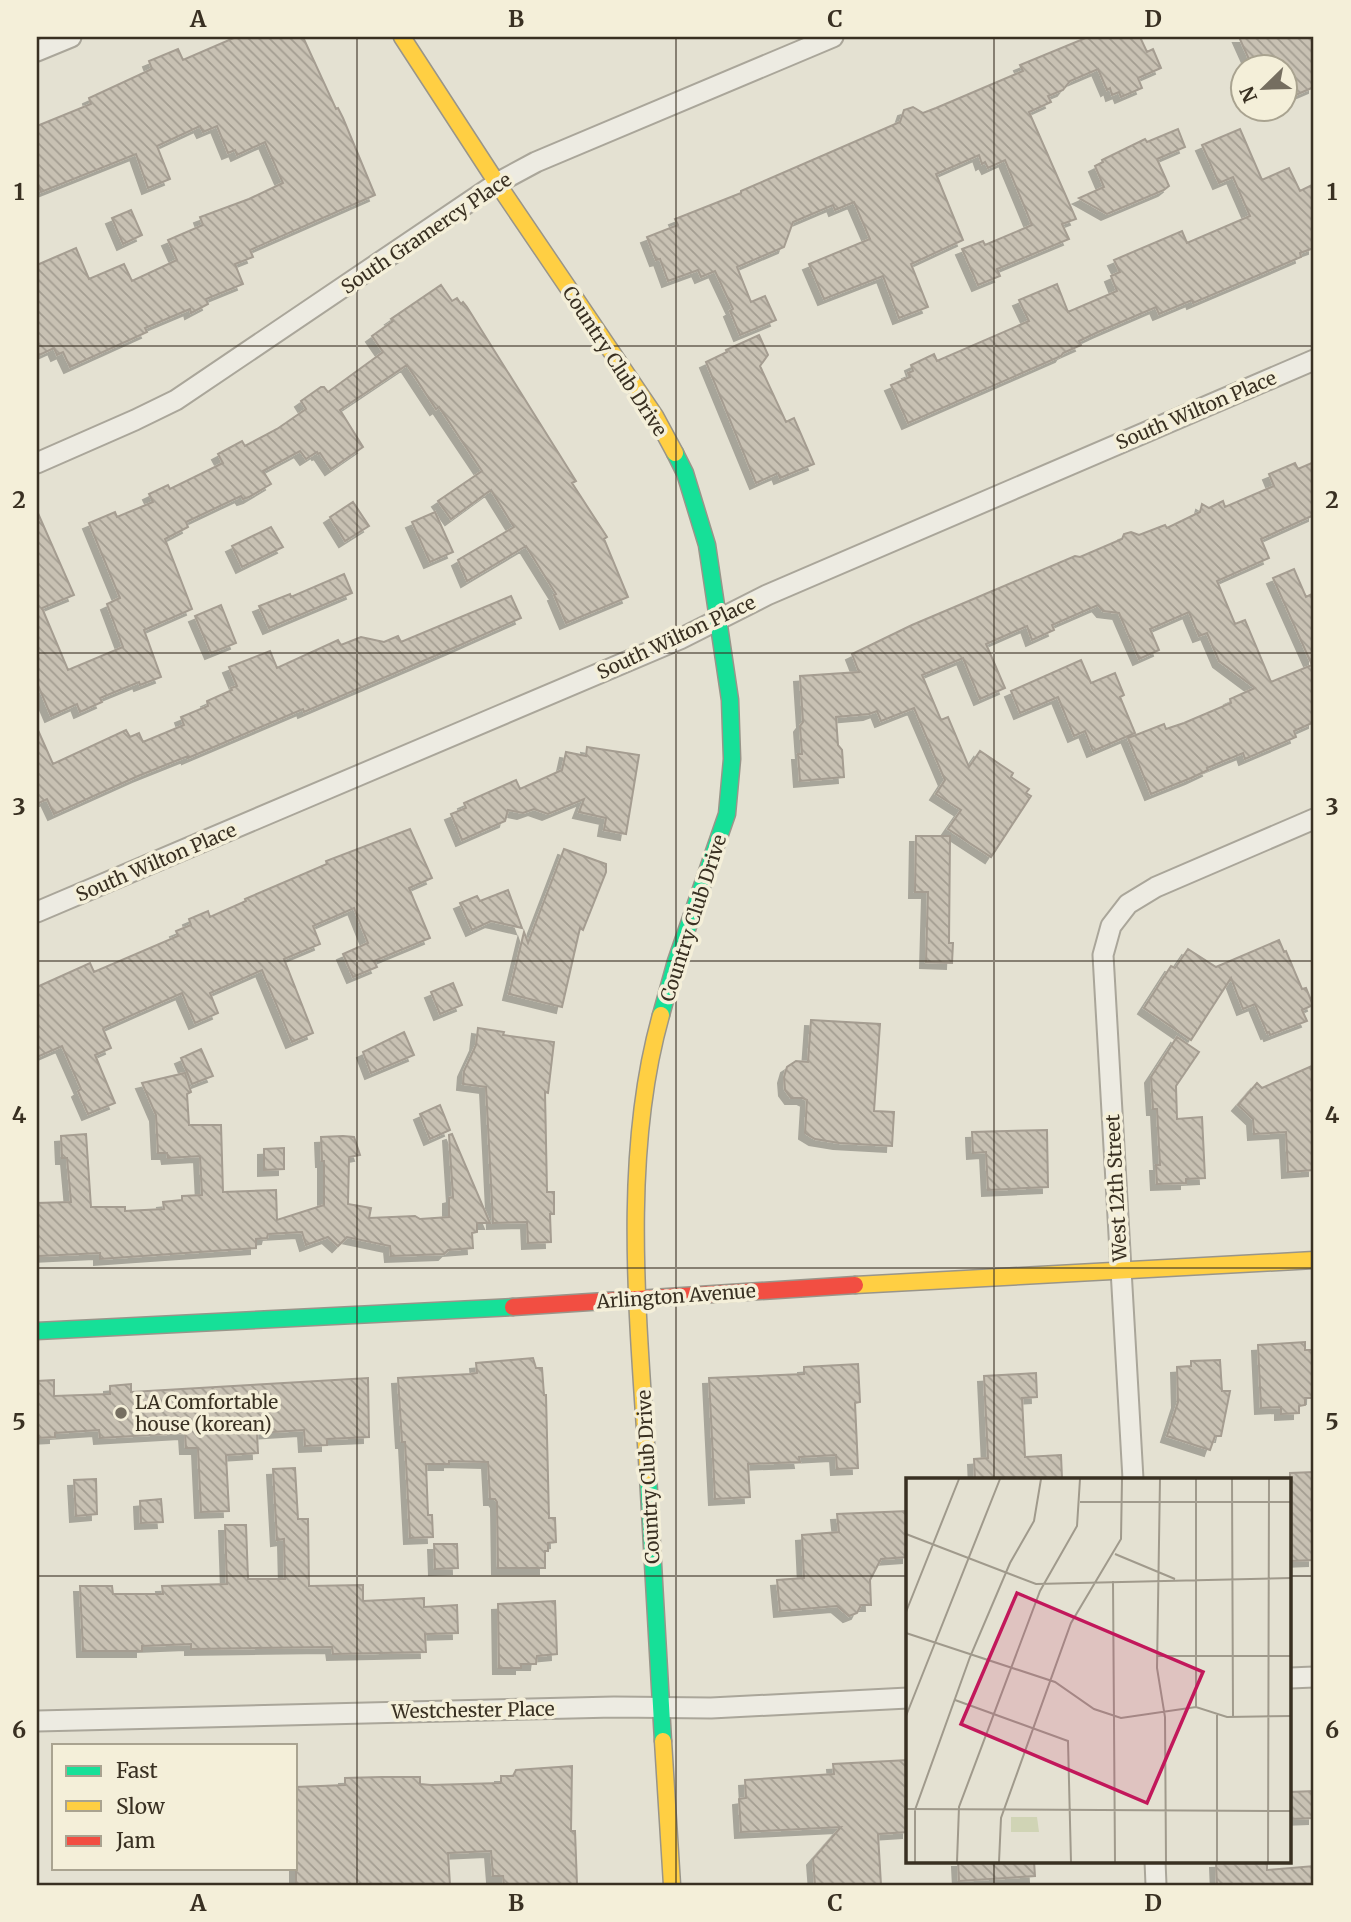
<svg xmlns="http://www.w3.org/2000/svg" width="1351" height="1922" font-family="Merriweather,serif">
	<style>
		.building { fill: url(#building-back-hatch); stroke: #a59d91; stroke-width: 2; filter: url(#shadow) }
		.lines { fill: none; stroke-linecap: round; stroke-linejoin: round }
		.street-casing { stroke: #aaa69a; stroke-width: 23 }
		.fast-casing { stroke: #99958a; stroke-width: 19 }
		.slow-casing { stroke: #99958a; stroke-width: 19 }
		.jam-casing { stroke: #99958a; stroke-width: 19 }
		.street { stroke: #edebe2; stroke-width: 19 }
		.fast { stroke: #16e098; stroke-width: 16 }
		.slow { stroke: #ffcf43; stroke-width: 16 }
		.jam { stroke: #f24e42; stroke-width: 16 }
		.grid { fill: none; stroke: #393022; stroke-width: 2; stroke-opacity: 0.55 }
		.poi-dot { fill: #756e60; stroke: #f4efd9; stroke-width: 2.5 }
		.labels { text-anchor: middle; stroke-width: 7; stroke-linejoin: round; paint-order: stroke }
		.street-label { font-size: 19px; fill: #393022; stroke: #f4efd9 }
		.poi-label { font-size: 19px; fill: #393022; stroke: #f4efd9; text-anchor: start }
		.inset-road { fill: none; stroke: #a09a8c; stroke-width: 2 }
		.view { fill: #c2185b; fill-opacity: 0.15; stroke: #c2185b; stroke-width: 3.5 }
		.inset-edge { fill: none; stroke: #393022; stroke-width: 3.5 }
		.neatline { fill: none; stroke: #393022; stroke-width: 2.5 }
		.grid-label { font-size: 23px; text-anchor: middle; font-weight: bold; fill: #393022 }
	</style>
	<defs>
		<pattern id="building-back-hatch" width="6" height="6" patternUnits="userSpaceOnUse" patternTransform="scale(1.75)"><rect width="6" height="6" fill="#c8c1b3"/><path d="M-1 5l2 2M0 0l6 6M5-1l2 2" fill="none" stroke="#a39d91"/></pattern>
		<filter id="shadow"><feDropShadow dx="-6" dy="6" stdDeviation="0" flood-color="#0004"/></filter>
	</defs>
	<rect width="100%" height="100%" fill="#e4e1d2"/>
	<path class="building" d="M236 37H303L336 109 338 108 343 118 375 195 250 250 253 257 235 264 243 284 206 299 208 304 191 313 190 309 145 328 147 332 70 367 63 352 57 355 54 348 37 356V265L76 248 89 279 124 264 132 281 177 260 168 240 203 225 200 217 249 199 283 183 265 142 237 155 235 150 228 153 217 126 203 132 200 126 157 146 170 179 148 188 136 154 41 192 37 181V126L91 104 89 98 152 69 149 61 178 49 183 60Z
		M1088 37H1140L1147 52 1153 49 1161 68 1138 78 1142 88 1121 97 1119 92 1112 95 1110 88 1107 90 1098 69 1070 81 1063 90 1048 96 1051 102 1029 112 1076 219 1062 224 1069 239 997 269 1000 276 978 285 962 249 983 241 985 245 1032 225 1005 160 988 168 985 162 982 164 979 155 936 174 963 240 911 264 928 307 899 318 883 276 824 299 809 264 870 239 854 202 835 210 833 205 793 222 784 247 737 267 751 302 765 296 776 320 740 335 730 311 733 309 715 271 701 277 698 270 668 281 660 259 656 260 647 237 678 225 675 219 741 193V191L900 122 904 110 913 107 923 113 936 108 1023 71 1020 65Z
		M1239 37H1314V87L1284 100V66H1252Z
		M1178 129 1185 147 1157 159 1169 186 1164 190 1107 214 1079 198 1104 187 1095 166 1103 162 1102 160 1145 139 1147 142Z
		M1240 129 1262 180 1289 168 1300 191 1314 184V248L1300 253 1301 257 1193 303 1192 300 1159 314 1156 307 1098 332 1079 341 1081 345 1063 353 1061 356 908 423 891 385 910 377 908 373 913 371 911 365 934 354 937 361 1029 321 1019 300 1057 284 1068 312 1117 291 1111 276 1120 272 1114 260 1182 231 1187 243 1250 216 1233 177 1219 183 1202 145Z
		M131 210 142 235 123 244 112 218Z
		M441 285 452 301 457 298 461 304 463 302 467 307 576 481 572 483 607 537 604 539 628 597 566 623 554 595 556 594 526 546 467 581 458 560 514 527 491 490 451 519 438 501 482 471 439 407 436 409 407 365 340 410 363 447 331 469 320 453 318 454 317 452 306 459 300 451 263 471 271 484 249 497 243 499 241 496 186 522 188 527 165 539 192 609 144 630 161 677 140 685 139 682 100 698 102 702 80 712 77 704 51 716 37 683V511L74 595 42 608 68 670 123 647 107 604 120 598 89 523 115 512 117 517 153 502 149 494 168 485 170 489 223 463 218 454 242 441 245 446 277 429 306 409 301 401 321 387H324L328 392 383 352 372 336 393 321 391 319Z
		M759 335 768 355 760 366 786 422 794 418 814 464 780 478 778 473 756 483 706 362 727 352 726 350Z
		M1314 462V515L1261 539 1269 558 1217 581 1235 624 1245 620 1271 682 1312 665 1273 578 1294 569 1306 597 1314 593V722L1294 731 1296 737 1245 759 1243 753 1207 768 1208 770 1191 778 1151 794 1128 738 1164 724 1166 729 1184 723 1231 703 1230 699 1255 688 1219 661 1207 633 1199 636 1189 612 1150 629 1159 650 1139 659 1119 613 1103 611 1098 605 1052 625 1054 630 1032 640 1027 626 986 644 1005 688 980 699 963 658 922 675 941 720 948 717 969 767 980 751 1013 773 1011 777 1029 789 1026 793 1031 796 991 857 948 829 961 810 936 794 945 780 914 708 881 721 877 711 869 714 836 717 838 745 842 750 844 777 800 781 798 754H802L800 726 803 722 800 676 859 672 852 654 912 625 1075 556 1080 557 1122 539 1124 534 1131 532 1139 535 1165 525 1167 528 1200 512 1202 504 1209 508 1223 501 1225 507 1274 486 1269 474 1295 463 1298 469Z
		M353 502 369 526 345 541 330 517Z
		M435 512 453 552 430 562 412 522Z
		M271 527 283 547 242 567 232 546Z
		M344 574 352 593 269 628 259 606 290 594 291 597Z
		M511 596 521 618 458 646 304 712 303 709 188 758V756L138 776 54 814 47 799 37 804V728L53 764 126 730 130 737 139 733 143 742 184 725 181 717 208 706 207 701 232 690 231 688 237 686 229 667 270 651 277 668 338 640 341 645 361 637 384 642 398 636 401 642Z
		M221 605 236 643 211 653 195 616Z
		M1081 660 1091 683 1115 673 1124 695 1120 697 1135 733 1093 751 1085 731 1074 736 1058 697 1020 713 1011 691Z
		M587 747 639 755 626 834 604 830 606 818 579 812 584 799 548 814 534 809 523 813 508 810 505 821 462 840 451 814 466 808 464 803 516 780 520 789 562 770 566 752 586 756Z
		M410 829 432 878 409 888 430 938 374 961 377 967 353 977 343 954 368 943 354 908 313 926 320 944 284 959 313 1033 292 1042 262 970 210 993 218 1013 195 1023 182 993 105 1027 103 1029 111 1048 95 1055 115 1103 88 1114 78 1091 81 1089 62 1046 37 1057V987L90 963 94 972 178 936 176 931 191 925 189 919 208 911 210 917 246 901 245 899 327 864 326 861Z
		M916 836H950L949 943H953L952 963 926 962 928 892H915Z
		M564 849 606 864V872L583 930 580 928 562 1007 509 994 524 932 528 943Z
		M508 890 522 928 491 921 472 930 460 903 477 896 480 901Z
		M1279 940 1284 952 1286 951 1302 989 1306 988 1313 1005 1302 1010 1307 1021 1270 1035 1269 1032 1267 1033 1255 1004 1243 1009 1231 978 1191 1040 1144 1008 1171 966 1175 968 1188 949 1216 967Z
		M453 983 462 1005 440 1014 431 992Z
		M811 1020 880 1024 874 1111 894 1112 892 1146 839 1143 815 1139 805 1133 807 1100 803 1098H791L785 1090 784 1077 787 1067 796 1061 808 1062Z
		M478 1028 504 1032 503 1035 554 1042 548 1093 545 1092 547 1192H554V1214H550L551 1242 528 1243 527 1222 493 1223 486 1087 463 1084 464 1071 476 1045Z
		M404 1032 414 1055 371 1073 363 1052Z
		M1177 1037 1199 1052 1176 1086 1177 1119 1202 1117 1205 1178 1186 1179V1183L1157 1184 1156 1165H1160L1157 1109H1153L1151 1077Z
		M201 1049 213 1076 192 1084 181 1058Z
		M1314 1065V1170L1288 1172 1286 1132 1254 1134 1253 1119 1238 1105 1257 1083 1262 1088Z
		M185 1073 191 1092 187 1094 189 1125H221L223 1192 276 1190 277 1220 324 1205V1161H322L321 1137 343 1136 354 1137 360 1155 349 1157 348 1204 371 1208 369 1218 415 1216 420 1219 449 1217V1198L453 1197 449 1135 452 1134 490 1223H477V1232L472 1233 473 1248 448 1250 444 1254 391 1256 390 1246 347 1237 338 1246 328 1237 306 1245 302 1232 268 1234 267 1238 256 1239V1248L100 1259V1253L39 1256 37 1254V1203L71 1202 67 1158H62L61 1136 86 1134 91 1207H125V1211L164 1209 163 1202 182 1200V1196L202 1195 200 1156 168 1158 167 1153H158L156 1115 142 1083Z
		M440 1105 450 1130 430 1139 420 1114Z
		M1047 1130 1048 1187 988 1190 986 1152 973 1153 972 1132Z
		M284 1148V1169L264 1170V1149Z
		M1305 1342V1350H1314L1312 1398H1305V1405L1299 1406V1413L1281 1414V1407L1261 1408 1258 1345Z
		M533 1358 536 1368H542L544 1395H546L549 1518H555L556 1542 548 1543V1551H545V1568H498L497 1502 495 1499H490L488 1462 449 1461V1464H426L428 1515H432L433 1537 410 1538 405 1442H402L398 1378 471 1374 477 1373 476 1363Z
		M1220 1360 1222 1391H1230L1221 1436H1215L1210 1450 1167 1436 1178 1402 1177 1367 1191 1366V1361Z
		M858 1364 860 1402 855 1403 858 1468 837 1469 836 1455 799 1457 800 1462 748 1464 750 1497 715 1499 709 1378 804 1374V1367Z
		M1036 1373 1037 1397 1022 1398 1025 1457 1061 1455 1062 1478 975 1479 974 1459 988 1458 984 1376Z
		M368 1378 369 1437 327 1439V1445L305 1446 304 1430 257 1433 258 1453 226 1455 229 1511 201 1512 198 1448H186L185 1433 100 1438 99 1430 55 1433V1437L37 1438V1381L54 1380V1396L110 1394V1386L131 1384V1392Z
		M295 1468 298 1519H308L309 1586 363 1585V1601L424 1598V1607L457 1605 458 1633 425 1634 426 1652 333 1654 332 1647 191 1649V1644L142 1646V1651H83L80 1586H112L113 1594H163L162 1586 227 1584 225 1525H246L248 1579H285L284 1539 277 1540 273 1469Z
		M1314 1472V1560L1290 1561V1473Z
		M96 1479 97 1514 76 1516 74 1480Z
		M161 1499 163 1522 141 1523 140 1501Z
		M908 1511V1557L881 1559 870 1580 871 1605H861L857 1613 849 1616 837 1606 780 1611 777 1580 804 1578 802 1535 839 1532 837 1514Z
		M434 1544H457L458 1568 435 1569Z
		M555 1601 557 1654 537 1656 536 1664H521V1668H499L498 1604Z
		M908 1760V1832L878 1834 881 1885H815L813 1859 841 1827 741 1832 739 1799 746 1798 745 1780 834 1774 833 1764Z
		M572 1766 571 1831H575L577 1884 504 1885 503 1876H493L491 1851 448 1853 450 1885H296V1787L345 1785V1778L382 1777H420V1784L431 1785 501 1783V1776H513L516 1770Z
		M1314 1791V1818L1290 1819V1792Z
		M958 1861H1034L1035 1876 959 1881Z
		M1267 1861V1870L1314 1866V1885H1217L1216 1862Z"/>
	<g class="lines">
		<defs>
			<path id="street" d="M37 51 71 37
				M37 463 135 420 176 400 497 183 536 162 833 37
				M37 912 680 639 767 595 1314 360
				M1133 1479 1103 955 1111 926 1128 904 1156 887 1314 819
				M1290 1678 1314 1677
				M37 1721 614 1707 711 1708 908 1698
				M1155 1861 1156 1885"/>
			<path id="fast" d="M661 1015 676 961 727 814 732 759 730 700 707 545 685 473 675 453
				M37 1331 513 1307
				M648 1475 663 1741"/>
			<path id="slow" d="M402 37 497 183 655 416 675 453
				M855 1285 1314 1260
				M648 1475C639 1326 620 1160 661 1015
				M663 1741 672 1885"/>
			<path id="jam" d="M513 1307 855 1285"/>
		</defs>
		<use href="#street" class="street-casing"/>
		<use href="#fast" class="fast-casing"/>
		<use href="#slow" class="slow-casing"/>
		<use href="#jam" class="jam-casing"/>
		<use href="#street" class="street"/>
		<use href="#fast" class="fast"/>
		<use href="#slow" class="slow"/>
		<use href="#jam" class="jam"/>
	</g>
	<path class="grid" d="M357 37V1885M676 37V1885M994 37V1479M37 346H1314M37 653H1314M37 961H1314M37 1268H1314M37 1576H908M1290 1576H1314M994 1861V1885"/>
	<circle class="poi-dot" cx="121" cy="1413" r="7"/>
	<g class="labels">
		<g class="street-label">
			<text transform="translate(426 233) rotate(-34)" y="7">South Gramercy Place</text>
			<text transform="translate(615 361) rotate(57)" y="7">Country Club Drive</text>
			<text transform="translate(1196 410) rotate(-23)" y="7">South Wilton Place</text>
			<text transform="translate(676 637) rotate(-25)" y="7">South Wilton Place</text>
			<text transform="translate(156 862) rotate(-23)" y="7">South Wilton Place</text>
			<text transform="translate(693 918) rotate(-72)" y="7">Country Club Drive</text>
			<text transform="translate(1116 1188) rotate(-93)" y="7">West 12th Street</text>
			<text transform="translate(676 1296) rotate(-4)" y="7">Arlington Avenue</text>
			<text transform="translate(648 1477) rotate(-93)" y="7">Country Club Drive</text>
			<text transform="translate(473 1710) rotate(-1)" y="7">Westchester Place</text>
		</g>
		<g class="poi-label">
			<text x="135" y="1409">LA Comfortable<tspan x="135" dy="22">house (korean)</tspan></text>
		</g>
	</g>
	<g transform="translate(906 1478)">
		<rect width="385" height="385" fill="#e4e1d2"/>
		<path d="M105 339H131L133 354H105Z" fill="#d0d4b5"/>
		<path class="inset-road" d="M254 1 251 190 259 239 260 384M290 1V229M326 1 327 239M174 24H385M0 56 130 106 385 100M209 76 269 101M207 103 209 384M0 134 53 1M0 155 149 204 188 231 215 240 290 229 321 239 385 238M251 178H385M49 222 162 263 165 384M0 238 94 1M0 331 385 333M9 384V332L64 179 104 85 128 43 135 1M51 384 53 329 134 113 171 48 174 1M93 384 95 340 165 145 215 61 216 1M311 384V237M362 384 363 1"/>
		<path class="view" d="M111 115 297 194 241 325 55 246Z"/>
		<rect width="385" height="385" class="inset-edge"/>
	</g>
	<rect width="1351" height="1922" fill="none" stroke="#f4efd9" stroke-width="77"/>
	<rect x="52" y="1744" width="245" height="126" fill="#f4efd9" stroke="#a9a390" stroke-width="2"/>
	<rect x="66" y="1766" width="35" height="10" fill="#16e098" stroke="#a9a390" stroke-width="2"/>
	<text x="116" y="1778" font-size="21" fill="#393022">Fast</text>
	<rect x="66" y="1801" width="35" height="10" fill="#ffcf43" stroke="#a9a390" stroke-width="2"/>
	<text x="116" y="1814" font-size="21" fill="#393022">Slow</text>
	<rect x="66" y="1836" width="35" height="10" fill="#f24e42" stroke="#a9a390" stroke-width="2"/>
	<text x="116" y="1848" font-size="21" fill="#393022">Jam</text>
	<g transform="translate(1264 88) rotate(247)"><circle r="33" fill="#f4efd9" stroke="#a9a390" stroke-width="2"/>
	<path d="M0-5L12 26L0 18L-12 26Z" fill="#756e60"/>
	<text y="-10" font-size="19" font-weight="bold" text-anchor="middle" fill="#393022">N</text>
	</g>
	<rect x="38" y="38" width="1274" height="1846" class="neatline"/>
	<g class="grid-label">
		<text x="198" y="27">A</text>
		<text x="516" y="27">B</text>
		<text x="835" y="27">C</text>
		<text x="1153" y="27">D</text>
		<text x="19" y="200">1</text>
		<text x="1332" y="200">1</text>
		<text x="19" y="508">2</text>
		<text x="1332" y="508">2</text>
		<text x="19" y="815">3</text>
		<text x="1332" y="815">3</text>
		<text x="19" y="1123">4</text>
		<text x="1332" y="1123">4</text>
		<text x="19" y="1430">5</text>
		<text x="1332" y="1430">5</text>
		<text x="19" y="1738">6</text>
		<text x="1332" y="1738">6</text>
		<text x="198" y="1911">A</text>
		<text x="516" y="1911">B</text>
		<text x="835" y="1911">C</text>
		<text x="1153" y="1911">D</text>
	</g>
</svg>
